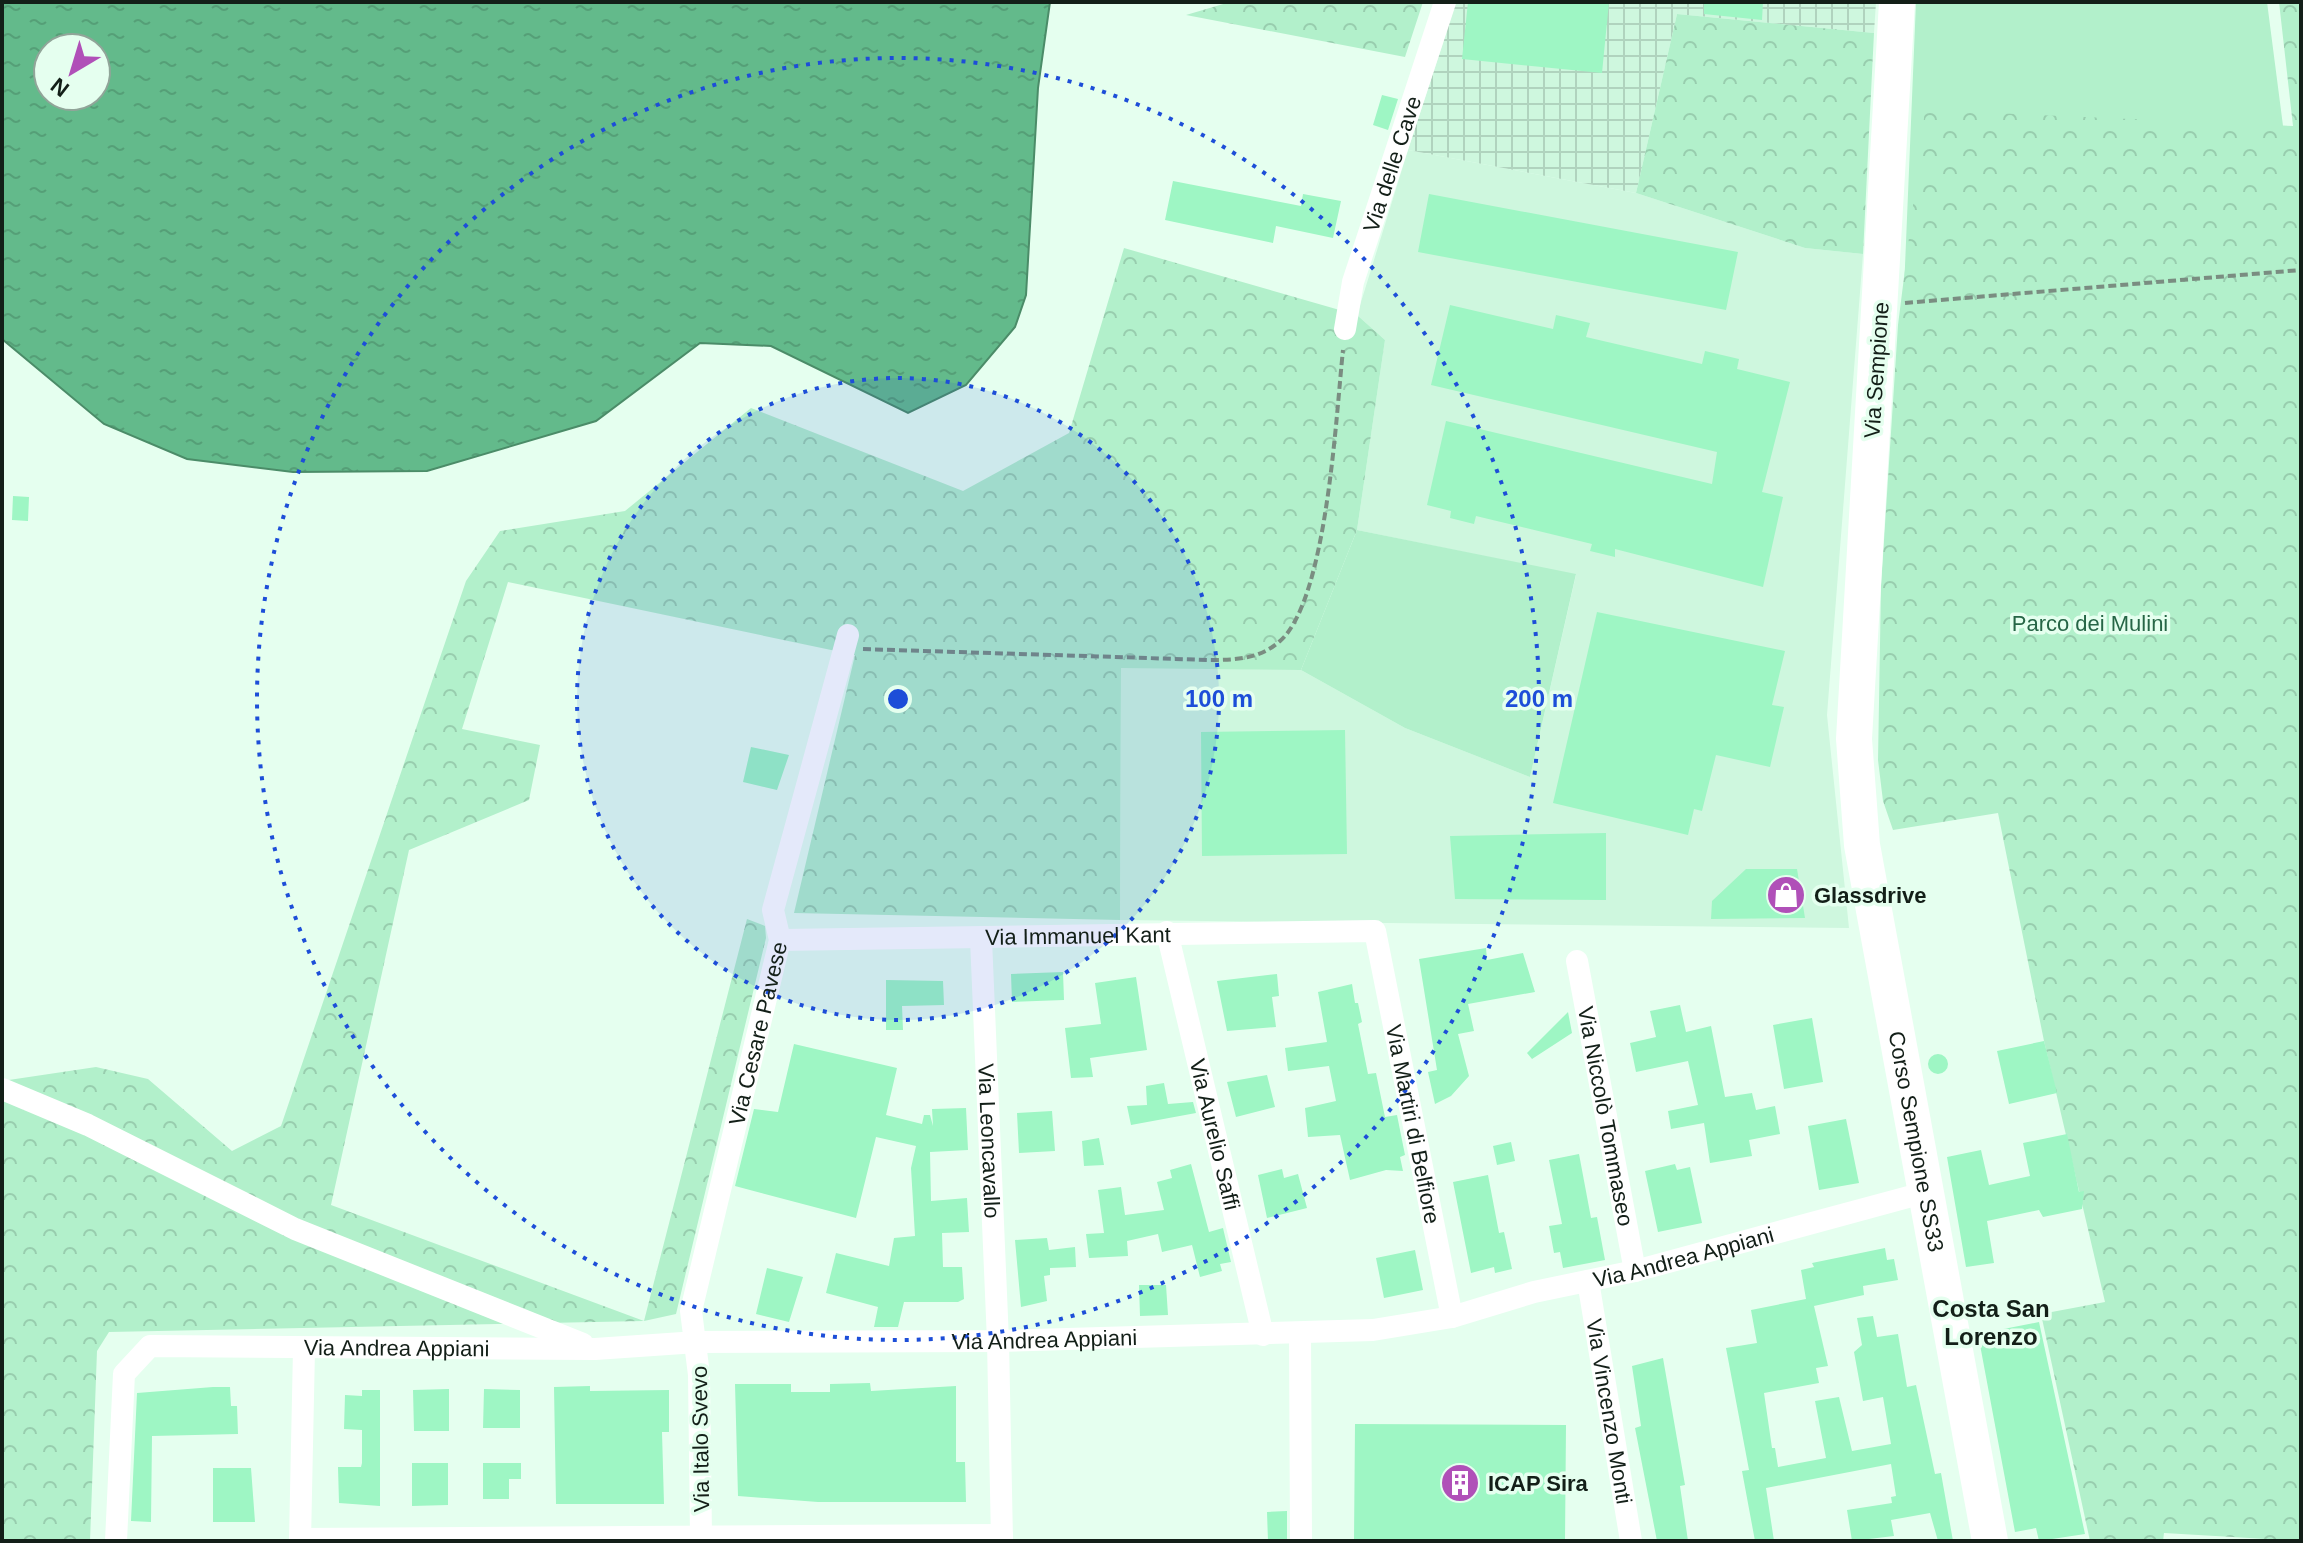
<svg xmlns="http://www.w3.org/2000/svg" width="2303" height="1543" font-family="Arial,sans-serif">
	<style>
		.built { fill: #cef7de }
		.industrial { fill: url(#industrial-grid) }
		.grass { fill: #b2f0cb }
		.forest { fill: url(#forest-crowns) }
		.water { fill: url(#water-ripples); stroke: #4b8c68; stroke-width: 2; fill-rule: evenodd }
		.building { fill: #9ef6c4 }
		.lines { fill: none; stroke-linecap: round; stroke-linejoin: round }
		.path { stroke: #7a8d81; stroke-width: 4; stroke-dasharray: 8 4; stroke-linecap: butt }
		.street { stroke: #fff; stroke-width: 22 }
		.primary { stroke: #fff; stroke-width: 36 }
		.ring { fill: none; stroke: #1d4ed8; stroke-width: 4; stroke-dasharray: 4 8 }
		.labels { text-anchor: middle; stroke-width: 7; stroke-linejoin: round; paint-order: stroke }
		.street-label { font-size: 22px; fill: #131f18; stroke: #e5ffef }
		.park-label { font-size: 22px; fill: #266646; stroke: #e5ffef }
		.poi-label { font-size: 22px; font-weight: bold; fill: #131f18; stroke: #e5ffef; text-anchor: start }
		.neighbourhood-label { font-size: 24px; font-weight: bold; fill: #131f18; stroke: #e5ffef }
		.centre { fill: #1d4ed8; stroke: #e5ffef; stroke-width: 4 }
		.ring-label { font-size: 24px; text-anchor: middle; font-weight: bold; fill: #1d4ed8; stroke: #e5ffef; stroke-width: 7; stroke-linejoin: round; paint-order: stroke }
	</style>
	<defs>
		<pattern id="industrial-grid" width="8" height="8" patternUnits="userSpaceOnUse" patternTransform="scale(2)"><rect width="8" height="8" fill="#cef7de"/><path d="M0 4h8M4 0v8" fill="none" stroke="#b0d3be"/></pattern>
		<pattern id="forest-crowns" width="20" height="18" patternUnits="userSpaceOnUse" patternTransform="scale(2)"><rect width="20" height="18" fill="#b2f0cb"/><path d="M2 6a3 3 0 1 1 6 0M12 15a3 3 0 1 1 6 0" fill="none" stroke="#98cdae"/></pattern>
		<pattern id="water-ripples" width="26" height="14" patternUnits="userSpaceOnUse" patternTransform="scale(2)"><rect width="26" height="14" fill="#63ba8b"/><path d="M2 4q2-2 4 0t4 0M15 11q2-2 4 0t4 0" fill="none" stroke="#559f77"/></pattern>
	</defs>
	<rect width="100%" height="100%" fill="#e5ffef"/>
	<path class="built" d="M1408 150 1636 193 1805 248 1863 254 1827 715 1849 928 1120 920 1121 667 1301 670 1405 728 1530 777 1576 575 1357 530 1385 340 1357 315Z"/>
	<path class="industrial" d="M1456 2H1876L1874 33 1677 14 1636 193 1408 150Z"/>
	<path class="grass" d="M1916 2H2267L2301 265 1903 314Z
		M1357 530 1576 574 1530 777 1405 728 1301 670Z"/>
	<path class="forest" d="M1230 2H1423L1405 57 1186 15Z
		M2279 2H2301V1541L2164 1533 2163 1541H2090L2041 1314 2105 1302 2044 1041 1998 813 1893 830 1883 801 1878 760 1881 586 1898 325 1925 110 2293 126Z
		M1677 14 1874 33 1863 254 1805 248 1636 193Z
		M1124 248 1357 315 1385 340 1357 530 1301 670 1121 668 1120 920 794 913 855 655 508 582 462 729 540 745 529 800 409 850 331 1205 644 1321 747 919 765 926 766 938 676 1314 644 1321 109 1332 97 1351 90 1541H2V1081L96 1067 148 1079 232 1151 281 1126 466 581 500 531 625 511 751 408 963 491 1069 433Z"/>
	<path class="water" d="M2 2H1050L1038 88 1026 295 1015 327 966 385 908 413 771 346 700 343 596 421 427 471 293 472 187 459 104 424 2 339ZM48 48H96V96H48Z"/>
	<path class="building" d="M1468 2H1609L1602 73 1462 59Z
		M1704 2H1763L1762 20 1704 14Z
		M1382 95 1398 99 1388 130 1373 125Z
		M1173 181 1301 206 1303 194 1341 201 1333 238 1276 226 1273 243 1165 220Z
		M1429 194 1738 252 1726 310 1418 252Z
		M1450 305 1553 329 1556 315 1590 323 1586 337 1702 364 1705 351 1739 359 1737 369 1790 382 1762 492 1783 497 1763 587 1615 549V557L1590 551 1592 544 1476 516 1474 524 1450 518 1451 511 1427 505 1446 421 1712 484 1717 452 1431 385Z
		M13 496 29 497 28 521 12 520Z
		M1597 612 1785 651 1772 705 1784 707 1770 767 1716 755 1702 811 1694 809 1688 835 1553 803Z
		M1345 730 1347 854 1202 856 1201 732Z
		M751 747 789 755 777 790 743 782Z
		M1606 833V900L1455 899 1450 836Z
		M1746 869H1797L1805 918 1711 919 1712 901Z
		M1486 948 1487 960 1523 953 1535 992 1468 1004 1474 1031 1458 1034 1469 1076 1451 1096 1435 1104 1428 1072 1437 1070 1419 959Z
		M1063 972 1064 1000 1012 1002 1011 974Z
		M1277 974 1279 996 1272 997 1276 1027 1227 1031 1217 981Z
		M1136 977 1147 1050 1090 1058 1093 1077 1071 1078 1065 1028 1101 1024 1095 983Z
		M886 980 943 981 944 1005 902 1006 903 1030H886Z
		M1352 984 1355 1003H1358L1362 1022 1358 1024 1368 1074 1376 1073 1385 1117 1397 1115 1405 1155 1400 1157 1403 1171 1386 1170 1350 1180 1340 1135 1308 1137 1305 1108 1336 1101 1329 1066 1288 1071 1285 1048 1327 1042 1318 992Z
		M1680 1005 1686 1032 1711 1026 1725 1097 1752 1093 1756 1110 1775 1106 1780 1134 1749 1140 1752 1156 1710 1163 1704 1123 1671 1129 1668 1111 1698 1105 1688 1061 1636 1072 1630 1043 1656 1037 1650 1011Z
		M1568 1012 1572 1033 1532 1059 1527 1053Z
		M1812 1018 1823 1082 1784 1089 1773 1025Z
		M2044 1041 2057 1093 2009 1104 1997 1051Z
		M794 1044 897 1068 886 1115 922 1124 924 1115H930L933 1126 932 1109 966 1108 968 1150 930 1152 931 1201 967 1198 969 1232 942 1233 943 1267H962L964 1299 958 1302H904L898 1327H874L878 1307 826 1293 836 1253 889 1266 894 1238 915 1236 911 1168 916 1146 876 1137 856 1218 735 1186 754 1109 778 1112Z
		M1928 1064a10 10 0 1 1 20 0a10 10 0 1 1-20 0Z
		M1267 1075 1275 1107 1236 1117 1227 1082Z
		M1164 1083 1168 1104 1193 1102 1196 1113 1131 1125 1127 1106 1147 1105 1146 1086Z
		M1052 1111 1055 1151 1019 1153 1017 1113Z
		M1846 1119 1859 1183 1819 1190 1808 1126Z
		M2067 1134 2079 1192 2084 1191 2082 1209 2043 1217 2039 1210 1987 1221 1994 1263 1966 1267 1947 1157 1981 1150 1989 1185 2030 1176 2023 1143Z
		M1099 1138 1104 1165 1084 1166 1082 1141Z
		M1511 1142 1515 1161 1497 1165 1493 1146Z
		M1579 1154 1591 1218 1597 1217 1605 1260 1563 1268 1560 1252 1554 1253 1549 1226 1562 1224 1549 1160Z
		M1191 1164 1209 1232 1223 1228 1231 1262 1220 1264 1222 1271 1200 1277 1192 1245 1162 1252 1158 1234 1127 1241 1128 1256 1089 1258 1086 1234 1104 1233 1098 1190 1121 1187 1125 1215 1164 1210 1157 1182 1172 1178 1170 1170Z
		M1675 1164 1677 1170 1690 1167 1702 1223 1658 1232 1645 1171Z
		M1282 1169 1284 1178 1298 1174 1307 1208 1267 1218 1258 1175Z
		M1488 1175 1499 1233 1504 1232 1512 1269 1495 1273 1494 1267 1471 1273 1453 1182Z
		M1047 1238 1049 1250 1075 1247 1076 1267 1050 1268V1275L1044 1276 1047 1301 1021 1307 1015 1240Z
		M1885 1248 1887 1260 1894 1259 1898 1280 1863 1286 1864 1295 1814 1306 1828 1366 1816 1368 1819 1383 1764 1393 1772 1448H1775L1778 1467 1826 1458 1815 1401 1839 1397 1852 1451 1891 1444 1883 1397 1863 1401 1854 1352 1862 1345 1857 1318 1873 1316 1877 1337 1898 1334 1907 1387 1916 1385 1935 1474 1941 1473 1953 1541H1938L1930 1513 1891 1520 1894 1536 1852 1541 1847 1510 1892 1503 1891 1497 1896 1496 1891 1464 1766 1488 1774 1541H1755L1742 1471 1749 1470 1726 1348 1757 1343 1751 1310 1806 1299 1801 1270 1814 1267 1812 1263Z
		M1415 1250 1423 1290 1384 1298 1376 1258Z
		M767 1268 803 1277 789 1322 756 1314Z
		M1139 1285H1166L1168 1315 1140 1316Z
		M2039 1322 2085 1534 2039 1541 2036 1528 2015 1532 1978 1334Z
		M1663 1358 1685 1485 1680 1486 1688 1541H1657L1635 1428 1641 1426 1632 1366Z
		M870 1383 871 1391 956 1386V1462H965L966 1502H818L738 1496 735 1384H791V1392H830V1384Z
		M590 1386V1391L669 1390V1432H662L664 1504H556L554 1387Z
		M213 1387H230L231 1406H237L238 1434 152 1436 151 1522 131 1521 137 1393Z
		M449 1389V1431H414L413 1390Z
		M484 1389 520 1390V1428H483Z
		M362 1390H380V1506L339 1503 338 1467H361L362 1463V1430L344 1429 345 1395 362 1396Z
		M1355 1424 1566 1425 1565 1541H1354Z
		M412 1463H448V1505L412 1506Z
		M483 1463H521V1479H509V1499H483Z
		M213 1468H251L255 1522H213Z
		M1287 1511V1541H1268L1267 1512Z"/>
	<g class="lines">
		<path class="path" d="M1905 303 2301 270
			M863 649 1210 660C1236 660 1260 659 1280 641 1327 600 1336 415 1343 350"/>
		<g class="street">
			<path id="s1" d="M1345 329 1353 282 1445 2"/>
			<path id="s2" d="M1167 932 1263 1335"/>
			<path id="s3" d="M981 939 998 1341 1002 1541"/>
			<path id="s4" d="M780 940 1375 931 1452 1317"/>
			<path id="s5" d="M1577 961 1635 1271"/>
			<path d="M2 1089 88 1125 295 1229 583 1344"/>
			<path id="s6" d="M1588 1281 1631 1541"/>
			<path d="M1300 1334 1301 1541"/>
			<path id="s7" d="M701 1537 699 1375 691 1311 780 940 773 910 848 635"/>
			<path d="M300 1539 1002 1535"/>
			<path id="s8" d="M116 1541 124 1374 150 1346 595 1349 697 1342 998 1341 1373 1330 1452 1317 1534 1292 1635 1271 1923 1193"/>
			<path d="M300 1541 304 1349"/>
		</g>
		<path class="primary" id="s9" d="M1897 2 1854 739 1862 845 1990 1541"/>
	</g>
	<circle cx="898" cy="699" r="321" fill="#1d4ed8" fill-opacity=".12"/>
	<g class="ring">
		<circle cx="898" cy="699" r="321"/>
		<circle cx="898" cy="699" r="641"/>
	</g>
	<defs>
		<symbol id="shop-disc" viewBox="-11 -11 22 22"><circle r="9.5" fill="#b050b8" stroke="#e5ffef"/><path d="M-5-2.5h2.3a2.7 3.5 0 0 1 5.4 0H5L5.5 6h-11ZM-1.5-2.5h3a1.5 2.3 0 0 0-3 0Z" fill="#fff"/></symbol>
		<symbol id="building-disc" viewBox="-11 -11 22 22"><circle r="9.5" fill="#b050b8" stroke="#e5ffef"/><path d="M-4-6H4V6H1V3H-1V6H-4ZM-2.5-4.3h1.7v1.8h-1.7ZM.8-4.3h1.7v1.8H.8ZM-2.5-1h1.7V.8h-1.7ZM.8-1h1.7V.8H.8Z" fill="#fff"/></symbol>
	</defs>
	<g fill-rule="evenodd">
		<use href="#shop-disc" x="1764" y="873" width="44" height="44"/>
		<use href="#building-disc" x="1438" y="1461" width="44" height="44"/>
	</g>
	<g class="labels">
		<g class="street-label">
			<text dy="8" stroke="none"><textPath href="#s1" startOffset="172">Via delle Cave</textPath></text>
			<text transform="translate(1876 370) rotate(-86)" y="8">Via Sempione</text>
			<text dy="8" stroke="none"><textPath href="#s4" startOffset="298">Via Immanuel Kant</textPath></text>
			<text dy="8" stroke="none"><textPath href="#s7" startOffset="512">Via Cesare Pavese</textPath></text>
			<text dy="8" stroke="none"><textPath href="#s5" startOffset="158">Via Niccolò Tommaseo</textPath></text>
			<text dy="8" stroke="none"><textPath href="#s4" startOffset="792">Via Martiri di Belfiore</textPath></text>
			<text dy="8" stroke="none"><textPath href="#s2" startOffset="208">Via Aurelio Saffi</textPath></text>
			<text dy="8" stroke="none"><textPath href="#s3" startOffset="202">Via Leoncavallo</textPath></text>
			<text dy="8" stroke="none"><textPath href="#s9" startOffset="1146">Corso Sempione SS33</textPath></text>
			<text dy="8" stroke="none"><textPath href="#s8" startOffset="1748">Via Andrea Appiani</textPath></text>
			<text dy="8" stroke="none"><textPath href="#s8" startOffset="1100">Via Andrea Appiani</textPath></text>
			<text dy="8" stroke="none"><textPath href="#s8" startOffset="452">Via Andrea Appiani</textPath></text>
			<text dy="8" stroke="none"><textPath href="#s6" startOffset="132">Via Vincenzo Monti</textPath></text>
			<text transform="translate(700 1439) rotate(-91)" y="8">Via Italo Svevo</text>
		</g>
		<g class="park-label">
			<text x="2090" y="631">Parco dei Mulini</text>
		</g>
		<g class="poi-label">
			<text x="1814" y="903">Glassdrive</text>
			<text x="1488" y="1491">ICAP Sira</text>
		</g>
		<g class="neighbourhood-label">
			<text x="1991" y="1317">Costa San<tspan x="1991" dy="28">Lorenzo</tspan></text>
		</g>
	</g>
	<circle cx="898" cy="699" r="12" class="centre"/>
	<g class="ring-label">
		<text x="1219" y="707">100 m</text>
		<text x="1539" y="707">200 m</text>
	</g>
	<rect width="2303" height="1543" fill="none" stroke="#131f18" stroke-width="8"/>
	<g transform="translate(72 72) rotate(218)"><circle r="38" fill="#e5ffef" stroke="#91a599" stroke-width="2"/>
	<path d="M0-6L14 30L0 20L-14 30Z" fill="#b050b8"/>
	<text y="-12" font-size="22" font-weight="bold" text-anchor="middle" fill="#131f18">N</text>
	</g>
</svg>
